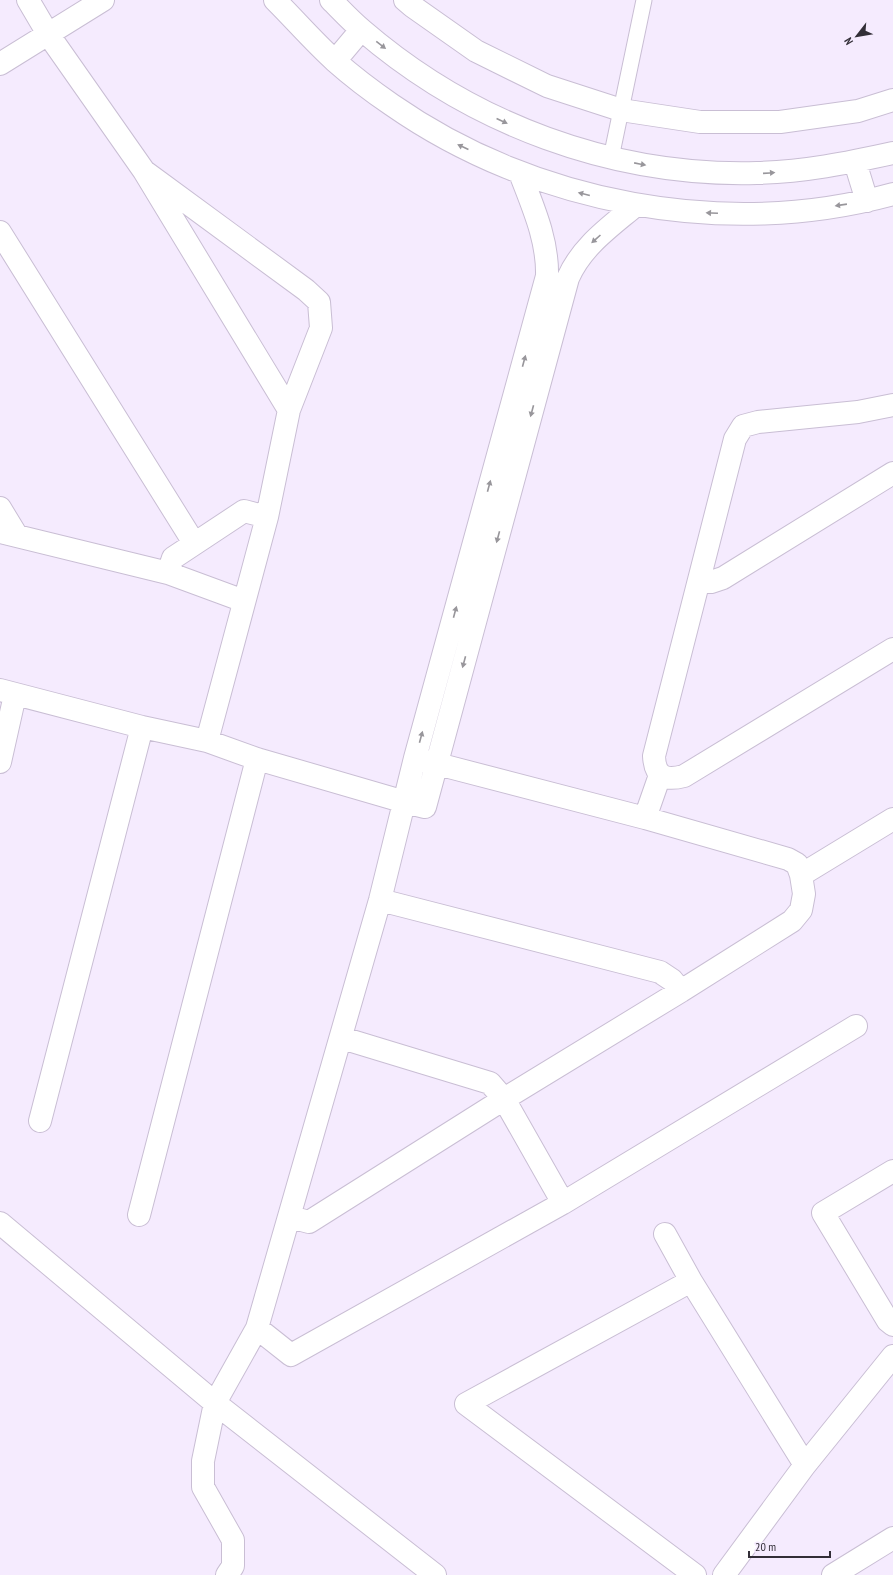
<svg xmlns="http://www.w3.org/2000/svg" width="893" height="1575" font-family="'PT Sans Narrow',sans-serif">
	<style>
		.lines { fill: none; stroke-linecap: round; stroke-linejoin: round }
		.service-casing { stroke: #c9bed4; stroke-width: 17 }
		.minor-casing { stroke: #c9bed4; stroke-width: 24 }
		.service { stroke: #fff; stroke-width: 15 }
		.minor { stroke: #fff; stroke-width: 22 }
		.oneway { fill: #98969b }
	</style>
	<rect width="100%" height="100%" fill="#f5ebfe"/>
	<g class="lines">
		<defs>
			<path id="service" d="M611 158 644 0"/>
			<path id="minor" d="M28 0 48 34 144 171 289 410
				M275 0C295 20 314 42 335 61 353 77 373 92 392 105 534 204 726 240 893 194
				M331 0C341 10 351 21 362 30 471 124 613 177 757 173 803 172 848 163 893 153
				M405 0 412 6 476 51 547 86 621 110 700 122H780L858 111 893 100
				M335 61 361 30
				M0 64 103 0
				M855 162 867 201
				M144 171 306 290 319 302 321 328 289 410 267 517 207 741
				M0 232 194 543
				M893 405 858 412 758 422 743 426 735 439 654 756C655 777 665 781 684 776L893 649
				M0 508 17 536
				M0 532 168 573 244 601
				M168 573 173 558 244 511 267 517
				M699 582H711L723 578 893 473
				M0 690 142 727 207 741 257 759 405 802 425 807 568 278C582 246 610 227 636 205
				M0 762 15 695
				M645 818 660 775
				M801 875 893 819
				M380 900 660 972 672 980 681 991 792 921 801 910 804 894 801 875 797 864 788 859 645 818 422 760
				M40 1121 142 727
				M893 1171 823 1213 888 1321 893 1325
				M563 1203 856 1026
				M139 1215 257 759
				M290 1217 309 1222 504 1099 681 991
				M0 1223 215 1403 435 1575
				M665 1234 691 1281 805 1465
				M691 1281 466 1404 695 1575
				M257 1328 380 900 415 758 547 276C548 240 533 207 520 173
				M227 1575 233 1566V1540L203 1487V1461L215 1403 257 1328 291 1355 563 1203 504 1099 490 1083 342 1038
				M724 1575 805 1465 893 1356
				M833 1575 893 1538"/>
		</defs>
		<use href="#service" class="service-casing"/>
		<use href="#minor" class="minor-casing"/>
		<use href="#service" class="service"/>
		<use href="#minor" class="minor"/>
	</g>
	<defs><path id="oneway-solid" d="M-6-.8H1V-3.2L6.5 0L1 3.2V.8H-6Z"/></defs>
	<g class="oneway">
		<use href="#oneway-solid" transform="translate(381 45) rotate(38)"/>
		<use href="#oneway-solid" transform="translate(502 121) rotate(25)"/>
		<use href="#oneway-solid" transform="translate(463 147) rotate(-155)"/>
		<use href="#oneway-solid" transform="translate(640 164) rotate(11)"/>
		<use href="#oneway-solid" transform="translate(769 173) rotate(-4)"/>
		<use href="#oneway-solid" transform="translate(584 194) rotate(-166)"/>
		<use href="#oneway-solid" transform="translate(841 205) rotate(172)"/>
		<use href="#oneway-solid" transform="translate(712 213) rotate(-177)"/>
		<use href="#oneway-solid" transform="translate(596 239) rotate(138)"/>
		<use href="#oneway-solid" transform="translate(524 361) rotate(-75)"/>
		<use href="#oneway-solid" transform="translate(532 411) rotate(105)"/>
		<use href="#oneway-solid" transform="translate(489 486) rotate(-75)"/>
		<use href="#oneway-solid" transform="translate(498 537) rotate(105)"/>
		<use href="#oneway-solid" transform="translate(455 612) rotate(-75)"/>
		<use href="#oneway-solid" transform="translate(464 662) rotate(105)"/>
		<use href="#oneway-solid" transform="translate(421 737) rotate(-75)"/>
	</g>
	<g transform="translate(857 36) rotate(239)" stroke="#f5ebfe" stroke-width="3" paint-order="stroke">
	<path d="M0-3L7 15L0 10L-7 15Z" fill="#322e37"/>
	<text y="-6" font-size="11" font-weight="bold" text-anchor="middle" fill="#322e37">N</text>
	</g>
	<path d="M749 1551v6h81v-6" fill="none" stroke="#322e37" stroke-width="2"/>
	<text x="755" y="1551" font-size="12" fill="#322e37" stroke="#f5ebfe" stroke-width="3" paint-order="stroke">20 m</text>
</svg>
